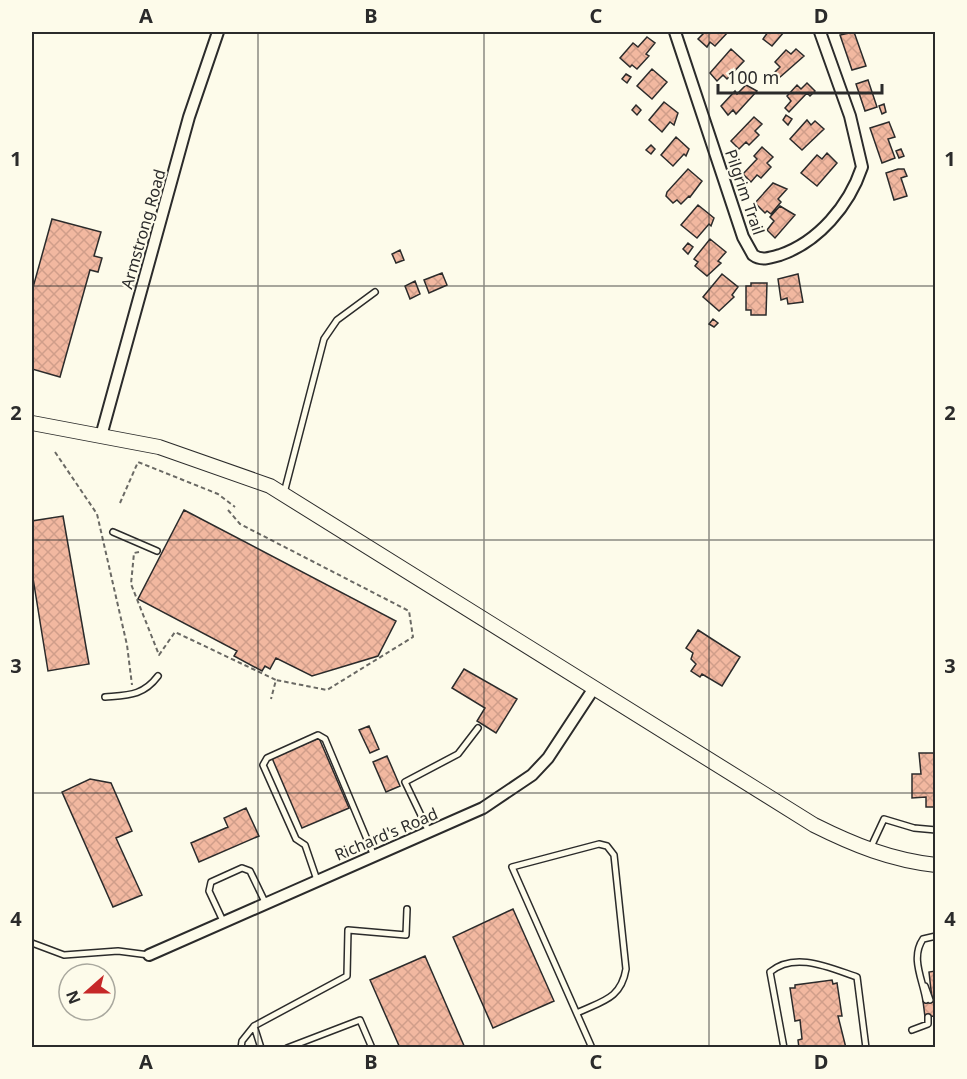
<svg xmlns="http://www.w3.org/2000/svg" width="967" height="1079" font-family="'Noto Sans',sans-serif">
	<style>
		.building { fill: url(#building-cross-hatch); stroke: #2b2b2b; stroke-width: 1.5 }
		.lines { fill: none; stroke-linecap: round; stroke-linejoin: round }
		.lane-casing { stroke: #2b2b2b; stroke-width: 8 }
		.street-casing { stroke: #2b2b2b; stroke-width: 14 }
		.secondary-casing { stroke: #2b2b2b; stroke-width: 16 }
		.path { stroke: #6a6964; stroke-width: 2; stroke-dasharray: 4.5 3; stroke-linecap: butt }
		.lane { stroke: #fdfbea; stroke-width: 5 }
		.street { stroke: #fdfbea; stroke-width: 10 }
		.secondary { stroke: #fdfbea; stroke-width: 14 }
		.grid { fill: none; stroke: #2b2b2b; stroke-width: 1.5; stroke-opacity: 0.55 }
		.labels { text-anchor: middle; stroke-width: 4.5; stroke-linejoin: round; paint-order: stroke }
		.street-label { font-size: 16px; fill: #2b2b2b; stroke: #fdfbea }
		.neatline { fill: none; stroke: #2b2b2b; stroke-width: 2 }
		.grid-label { font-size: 20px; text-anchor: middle; font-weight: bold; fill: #2b2b2b }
	</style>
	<defs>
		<pattern id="building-cross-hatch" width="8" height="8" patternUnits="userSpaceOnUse" patternTransform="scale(1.5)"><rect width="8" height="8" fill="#f2b8a0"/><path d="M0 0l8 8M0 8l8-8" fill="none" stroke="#d09e8a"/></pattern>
	</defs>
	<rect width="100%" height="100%" fill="#fdfbea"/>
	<path class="building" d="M705 32H728L715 46 710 42 707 47 698 39Z
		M768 32H784L772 46 763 39Z
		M854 32 866 66 852 70 840 35Z
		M647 37 655 43 646 54 649 56 637 69 632 65 630 67 620 58 633 43 638 47Z
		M731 49 744 61 727 79 723 75 717 81 710 73Z
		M796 49 804 56 779 78 774 73 780 67 775 62 786 50 791 54Z
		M652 69 667 82 652 99 637 86Z
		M626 74 631 77 627 83 622 79Z
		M868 80 877 107 865 111 856 84Z
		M807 83 815 91 810 96 807 93 789 112 785 108 791 101 787 96 797 85 801 89Z
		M746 85 757 91 736 114 733 110 728 115 721 106 735 91 737 94Z
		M664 102 678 113 674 125 670 122 662 132 649 120Z
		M884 104 886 112 882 114 879 106Z
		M636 105 641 110 637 115 632 110Z
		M786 115 792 119 788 125 783 120Z
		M754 117 762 124 755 131 759 135 749 145 746 142 739 149 731 141Z
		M807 120 811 125 815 121 824 129 802 150 790 139Z
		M889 122 895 137 888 139 895 158 882 163 870 128Z
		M676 137 689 149 686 156 684 154 673 166 661 155Z
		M651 145 655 149 651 154 646 150Z
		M762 147 773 157 767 163 771 167 761 178 757 175 751 182 743 174 757 159 754 156Z
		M901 149 904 156 899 158 896 151Z
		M827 153 837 163 817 186 801 173 817 155 822 159Z
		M688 169 702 181 690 197 689 196 681 204 677 200 673 203 666 196 667 192Z
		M898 169H904L907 176 901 178 907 196 894 200 886 173Z
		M773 183 787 189 778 199 781 202 771 214 767 211 765 213 755 203Z
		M698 205 714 218 711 226 709 224 697 238 681 225Z
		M780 206 795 215 775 238 767 230 774 221 770 217Z
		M52 219 101 232 94 256 102 258 98 272 90 270 60 377 32 369V291Z
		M710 239 726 252 718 261 721 263 707 276 695 266 698 262 694 259Z
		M688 243 693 247 688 254 683 249Z
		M400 250 404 260 396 263 392 254Z
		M442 273 447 285 429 293 424 280Z
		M722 274 738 287 732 295 734 297 719 311 703 297Z
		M798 274 803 302 788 304 787 298 781 300 778 279Z
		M415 281 420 294 410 299 405 286Z
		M751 283H767L766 315H751V310H746V286H751Z
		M713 319 718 323 714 327 709 324Z
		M184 510 396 621 378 656 312 676 276 658 270 669 265 666 262 671 234 656 237 651 138 599Z
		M63 516 89 664 48 671 32 572V521Z
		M698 630 740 657 722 686 702 674 700 677 691 671 696 664 691 659 693 653 686 648Z
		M464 669 517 699 496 733 477 721 485 708 452 688Z
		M369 726 379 749 370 753 359 730Z
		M319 738 349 808 302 828 272 758Z
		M919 753H936V807H926V797L912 798V774H921Z
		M387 756 400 786 386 792 373 762Z
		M90 779 111 783 132 831 116 838 142 895 113 907 62 792Z
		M246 808 259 836 199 862 191 843 228 827 224 818Z
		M513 909 554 1001 493 1028 453 937Z
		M425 956 465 1048H400L370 980Z
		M935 971 936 974V1024L934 1016 925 1017 923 1001 932 999 929 972Z
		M832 980 833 984 837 983 842 1016H838L846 1048H799L798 1040 802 1039 800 1020 795 1021 790 988H795V985Z"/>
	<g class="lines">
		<defs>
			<path id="lane" d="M284 493 324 339 337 320 375 292
				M113 532 157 551
				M105 697C128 695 143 696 158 676
				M429 832 405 782 458 754 478 728
				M870 849 884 819 914 828 936 830
				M317 880 305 845 296 839 263 765 267 758 318 735 325 739 374 856
				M223 921 209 891 211 882 242 868 250 871 265 902
				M32 943 64 955 118 951 149 955
				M925 986 930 1000
				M926 1000C923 980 910 958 923 939L936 936
				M577 1013C602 1001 621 999 626 969L614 855 607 846 599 844 512 867 592 1048
				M912 1030 928 1024V1017
				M241 1048 242 1041 254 1026
				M261 1048 254 1026 347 976 348 930 406 935 407 909
				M287 1048 360 1020 372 1048
				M784 1048 770 972C795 951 830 968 857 977L866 1048"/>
			<path id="street" d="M675 32 743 237 753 255C761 261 770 258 780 255 818 242 849 206 862 167L850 116 820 32
				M101 436 189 117 218 32
				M149 955 483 808 532 775 548 758 594 688"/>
			<path id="secondary" d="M32 423 159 447 270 486 814 825C854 845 891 860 936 865"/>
		</defs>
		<use href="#lane" class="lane-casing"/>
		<use href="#street" class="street-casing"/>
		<use href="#secondary" class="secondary-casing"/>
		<path class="path" d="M55 452 97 514 127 645 132 685
			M120 503 138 462 218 494 235 507
			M228 510 240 524 409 611 413 637 327 690 276 680
			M139 552 134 553 131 584 159 655 175 632 276 680 271 699"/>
		<use href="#lane" class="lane"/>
		<use href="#street" class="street"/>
		<use href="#secondary" class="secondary"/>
	</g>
	<path class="grid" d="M258 32V1048M484 32V1048M709 32V1048M32 286H936M32 540H936M32 793H936"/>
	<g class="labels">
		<g class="street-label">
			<text transform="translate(745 192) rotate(71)" y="6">Pilgrim Trail</text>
			<text transform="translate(143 229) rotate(-74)" y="6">Armstrong Road</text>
			<text transform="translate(386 834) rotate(-23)" y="6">Richard's Road</text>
		</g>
	</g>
	<rect width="967" height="1079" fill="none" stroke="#fdfbea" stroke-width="66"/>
	<g transform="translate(87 992) rotate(249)"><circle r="28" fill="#fdfbea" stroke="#a9a89e" stroke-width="1.5"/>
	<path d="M0-4.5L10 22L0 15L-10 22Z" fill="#c62828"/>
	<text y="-9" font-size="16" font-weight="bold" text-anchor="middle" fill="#2b2b2b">N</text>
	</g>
	<path d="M718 84v9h164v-9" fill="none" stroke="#2b2b2b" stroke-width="3"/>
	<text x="727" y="84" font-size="18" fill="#2b2b2b" stroke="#fdfbea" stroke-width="4.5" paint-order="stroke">100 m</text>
	<rect x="33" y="33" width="901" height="1013" class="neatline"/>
	<g class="grid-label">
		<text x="146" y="23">A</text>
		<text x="371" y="23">B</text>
		<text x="596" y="23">C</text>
		<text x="821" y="23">D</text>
		<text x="16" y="166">1</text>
		<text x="950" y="166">1</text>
		<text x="16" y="420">2</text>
		<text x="950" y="420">2</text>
		<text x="16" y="673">3</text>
		<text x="950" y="673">3</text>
		<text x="16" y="926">4</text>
		<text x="950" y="926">4</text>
		<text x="146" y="1069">A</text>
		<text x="371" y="1069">B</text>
		<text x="596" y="1069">C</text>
		<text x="821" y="1069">D</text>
	</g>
</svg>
